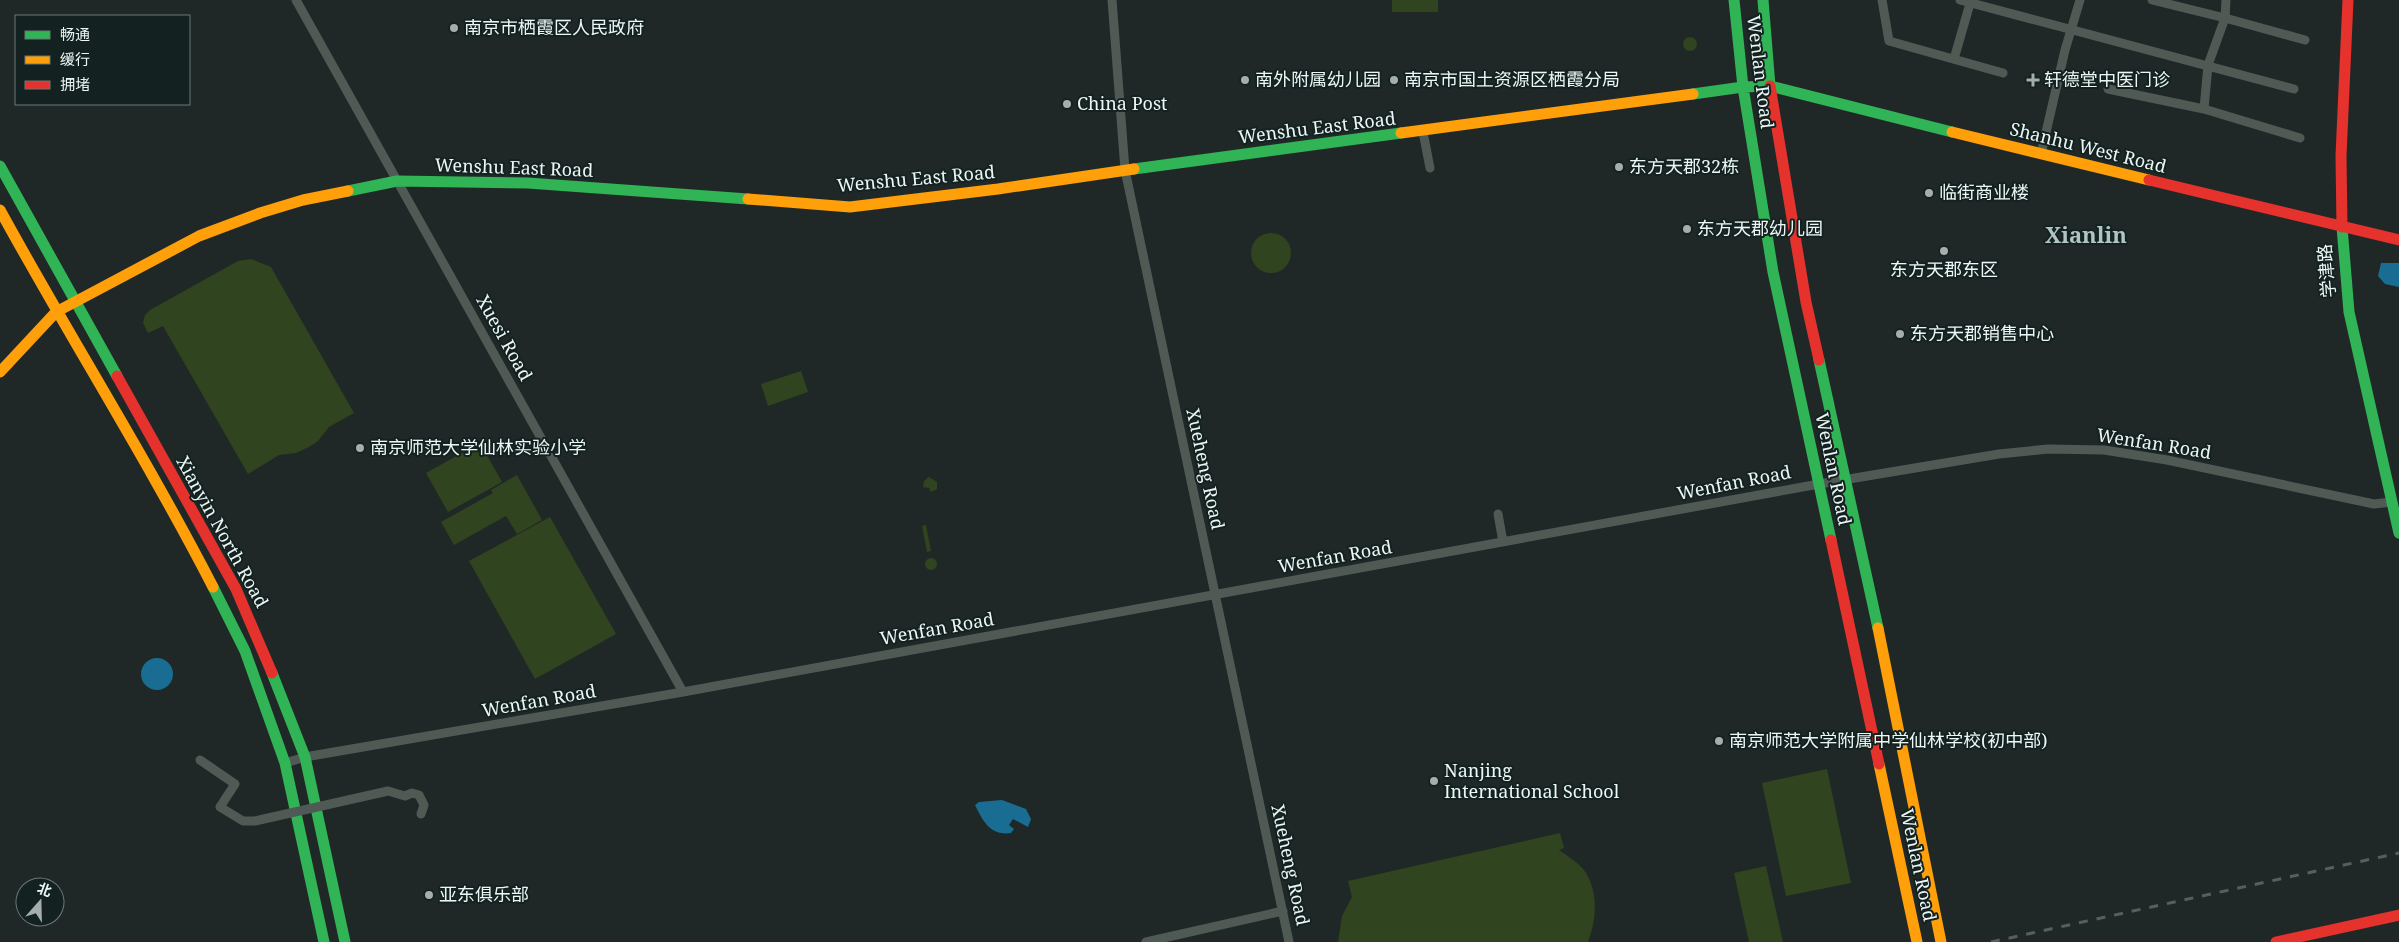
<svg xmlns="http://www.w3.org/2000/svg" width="2399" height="942" font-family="'Noto Serif','Noto Sans SC',serif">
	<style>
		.green { fill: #2f441f }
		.water { fill: #196d92 }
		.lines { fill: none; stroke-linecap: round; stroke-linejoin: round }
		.street { stroke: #505a55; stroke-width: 9 }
		.fast { stroke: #30b455; stroke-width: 11 }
		.slow { stroke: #ff9f0a; stroke-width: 11 }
		.jam { stroke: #e5322d; stroke-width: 11 }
		.rail { stroke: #575f5d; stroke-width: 3; stroke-dasharray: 9 9; stroke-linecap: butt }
		.street-bridge { stroke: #505a55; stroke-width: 9 }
		.poi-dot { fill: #a5aeac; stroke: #132220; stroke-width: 2 }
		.labels { text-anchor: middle; stroke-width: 4; stroke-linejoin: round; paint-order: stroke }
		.poi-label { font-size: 18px; fill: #ecf6f4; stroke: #132220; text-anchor: start }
		.street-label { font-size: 18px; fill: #ecf6f4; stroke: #132220 }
		.district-label { font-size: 22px; font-weight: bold; fill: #b1c4c1; stroke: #132220 }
	</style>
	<rect width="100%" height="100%" fill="#202827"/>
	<path class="green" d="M1392 0H1438V12H1392Z
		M1683 44a7 7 0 1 1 14 0a7 7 0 1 1-14 0Z
		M1251 253a20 20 0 1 1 40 0a20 20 0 1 1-40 0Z
		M251 259 271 267 354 413 329 427 318 441 309 447 296 453 279 455 248 474 163 326 148 333 143 323 145 315 150 310 238 261Z
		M801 371 808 392 768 406 761 384Z
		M480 443 502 482 448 512 426 473Z
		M517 475 542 520 517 534 506 516 454 545 441 522 493 493 491 490Z
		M929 477 937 482V489L931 492 929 488 923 487 924 481Z
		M550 517 616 634 535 679 469 561Z
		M926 525 931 551 927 552 922 526Z
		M925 564a6 6 0 1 1 12 0a6 6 0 1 1-12 0Z
		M1827 769 1851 883 1786 896 1762 783Z
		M1560 833 1564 848 1559 850C1567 856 1581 864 1586 873 1599 895 1596 920 1588 942H1338L1342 916 1352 897 1348 881Z
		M1766 866 1783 942H1749L1734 873Z"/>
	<path class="water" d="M2381 263H2399V287L2385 284 2378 276Z
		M141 674a16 16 0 1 1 32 0a16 16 0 1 1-32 0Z
		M1002 800 1026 809 1031 819 1028 827 1013 819 1009 825 1014 829 1011 833C990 836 983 821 975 805L979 802Z"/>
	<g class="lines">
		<path class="street" d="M296 0 683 692
			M1112 0 1125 170 1289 942
			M1882 0 1889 41 2003 73
			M1960 0 2294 89
			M2152 0 2225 18 2305 40
			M1954 59 1971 0
			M2108 89 2204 109 2300 138
			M2204 109 2208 65 2225 18 2226 0
			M1423 132 1430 168
			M2041 154 2065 50 2080 0
			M1498 514 1503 542
			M285 763 305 757 683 692 1819 484 1999 454 2048 449 2104 450 2167 460 2374 504 2392 502
			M1146 942 1283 911"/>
		<path class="fast" d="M1734 0 1743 87
			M1763 0 1770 86
			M1743 87 1773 272 1831 540
			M1693 94 1743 87 1770 86 1952 132
			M0 166 117 376
			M1134 169 1401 133
			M348 191 397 181 528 183 748 199
			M2342 227 2349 312 2399 533
			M1819 360 1878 628
			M213 587 245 651 285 763 324 942
			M272 673 305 757 345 942"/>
		<path class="slow" d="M1952 132 2149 180
			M1401 133 1693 94
			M748 199 850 207 998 189 1134 169
			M0 210C69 336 147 459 213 587
			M0 372 56 312 199 236 260 213 303 200 348 191
			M1878 628 1941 942
			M1879 764 1917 942"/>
		<path class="jam" d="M1770 86 1806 302 1819 360
			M2149 180 2399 240
			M2342 227 2341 156 2348 0
			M117 376 236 589 272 673
			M1831 540 1879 764
			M2276 942 2399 915"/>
		<path class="rail" d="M1991 942 2399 853"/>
		<path class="street-bridge" d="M200 760 235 784 220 807 243 821H255L388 791 405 796 412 793 419 795 424 805 421 814"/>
	</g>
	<g class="poi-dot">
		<circle cx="454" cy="28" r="5"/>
		<circle cx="1245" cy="80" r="5"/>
		<circle cx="1394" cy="80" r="5"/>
		<path d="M2030.5 72.5h5v5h5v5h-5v5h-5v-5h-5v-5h5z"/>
		<circle cx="1067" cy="104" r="5"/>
		<circle cx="1619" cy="167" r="5"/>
		<circle cx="1929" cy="193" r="5"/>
		<circle cx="1687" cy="229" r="5"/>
		<circle cx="1944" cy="251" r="5"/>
		<circle cx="1900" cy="334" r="5"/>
		<circle cx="360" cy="448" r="5"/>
		<circle cx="1719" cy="741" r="5"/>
		<circle cx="1434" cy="781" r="5"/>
		<circle cx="429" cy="895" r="5"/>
	</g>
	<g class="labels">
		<g class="poi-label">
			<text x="464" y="34">南京市栖霞区人民政府</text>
			<text x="1255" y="86">南外附属幼儿园</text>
			<text x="1404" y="86">南京市国土资源区栖霞分局</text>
			<text x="2044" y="86">轩德堂中医门诊</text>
			<text x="1077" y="110">China Post</text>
			<text x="1629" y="173">东方天郡32栋</text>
			<text x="1939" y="199">临街商业楼</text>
			<text x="1697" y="235">东方天郡幼儿园</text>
			<text x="1944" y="276" text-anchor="middle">东方天郡东区</text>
			<text x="1910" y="340">东方天郡销售中心</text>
			<text x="370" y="454">南京师范大学仙林实验小学</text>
			<text x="1729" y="747">南京师范大学附属中学仙林学校(初中部)</text>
			<text x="1444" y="777">Nanjing<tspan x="1444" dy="21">International School</tspan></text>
			<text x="439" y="901">亚东俱乐部</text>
		</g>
		<g class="street-label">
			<text transform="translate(1760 72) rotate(83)" y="6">Wenlan Road</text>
			<text transform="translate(1317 128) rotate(-7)" y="6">Wenshu East Road</text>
			<text transform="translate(2088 148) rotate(14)" y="6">Shanhu West Road</text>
			<text transform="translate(514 168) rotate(2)" y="6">Wenshu East Road</text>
			<text transform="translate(916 179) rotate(-5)" y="6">Wenshu East Road</text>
			<text transform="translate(2327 271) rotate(-95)" y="6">学津路</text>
			<text transform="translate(504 338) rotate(61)" y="6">Xuesi Road</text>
			<text transform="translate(2154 444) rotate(9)" y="6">Wenfan Road</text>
			<text transform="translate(1205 469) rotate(78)" y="6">Xueheng Road</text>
			<text transform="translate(1833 469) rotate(78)" y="6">Wenlan Road</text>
			<text transform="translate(1734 483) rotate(-11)" y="6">Wenfan Road</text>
			<text transform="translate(222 532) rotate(61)" y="6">Xianyin North Road</text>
			<text transform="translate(1335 557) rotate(-10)" y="6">Wenfan Road</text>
			<text transform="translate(937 629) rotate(-10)" y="6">Wenfan Road</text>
			<text transform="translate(539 701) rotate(-10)" y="6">Wenfan Road</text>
			<text transform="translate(1290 865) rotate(78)" y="6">Xueheng Road</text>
			<text transform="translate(1918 865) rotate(78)" y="6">Wenlan Road</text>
		</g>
		<g class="district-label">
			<text x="2086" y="243">Xianlin</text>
		</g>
	</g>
	<rect x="15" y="15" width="175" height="90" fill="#132220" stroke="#6a7775"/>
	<rect x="25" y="31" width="25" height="8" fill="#30b455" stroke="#6a7775"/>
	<text x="60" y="40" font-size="15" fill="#ecf6f4">畅通</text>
	<rect x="25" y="56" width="25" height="8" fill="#ff9f0a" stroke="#6a7775"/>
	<text x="60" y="65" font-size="15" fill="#ecf6f4">缓行</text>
	<rect x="25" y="81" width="25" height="8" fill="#e5322d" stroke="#6a7775"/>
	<text x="60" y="90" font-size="15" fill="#ecf6f4">拥堵</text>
	<g transform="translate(40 902) rotate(20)"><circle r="24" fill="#132220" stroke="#6a7775"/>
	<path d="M0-4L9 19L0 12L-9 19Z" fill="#a5aeac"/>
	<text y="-8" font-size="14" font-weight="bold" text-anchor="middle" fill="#ecf6f4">北</text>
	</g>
</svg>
